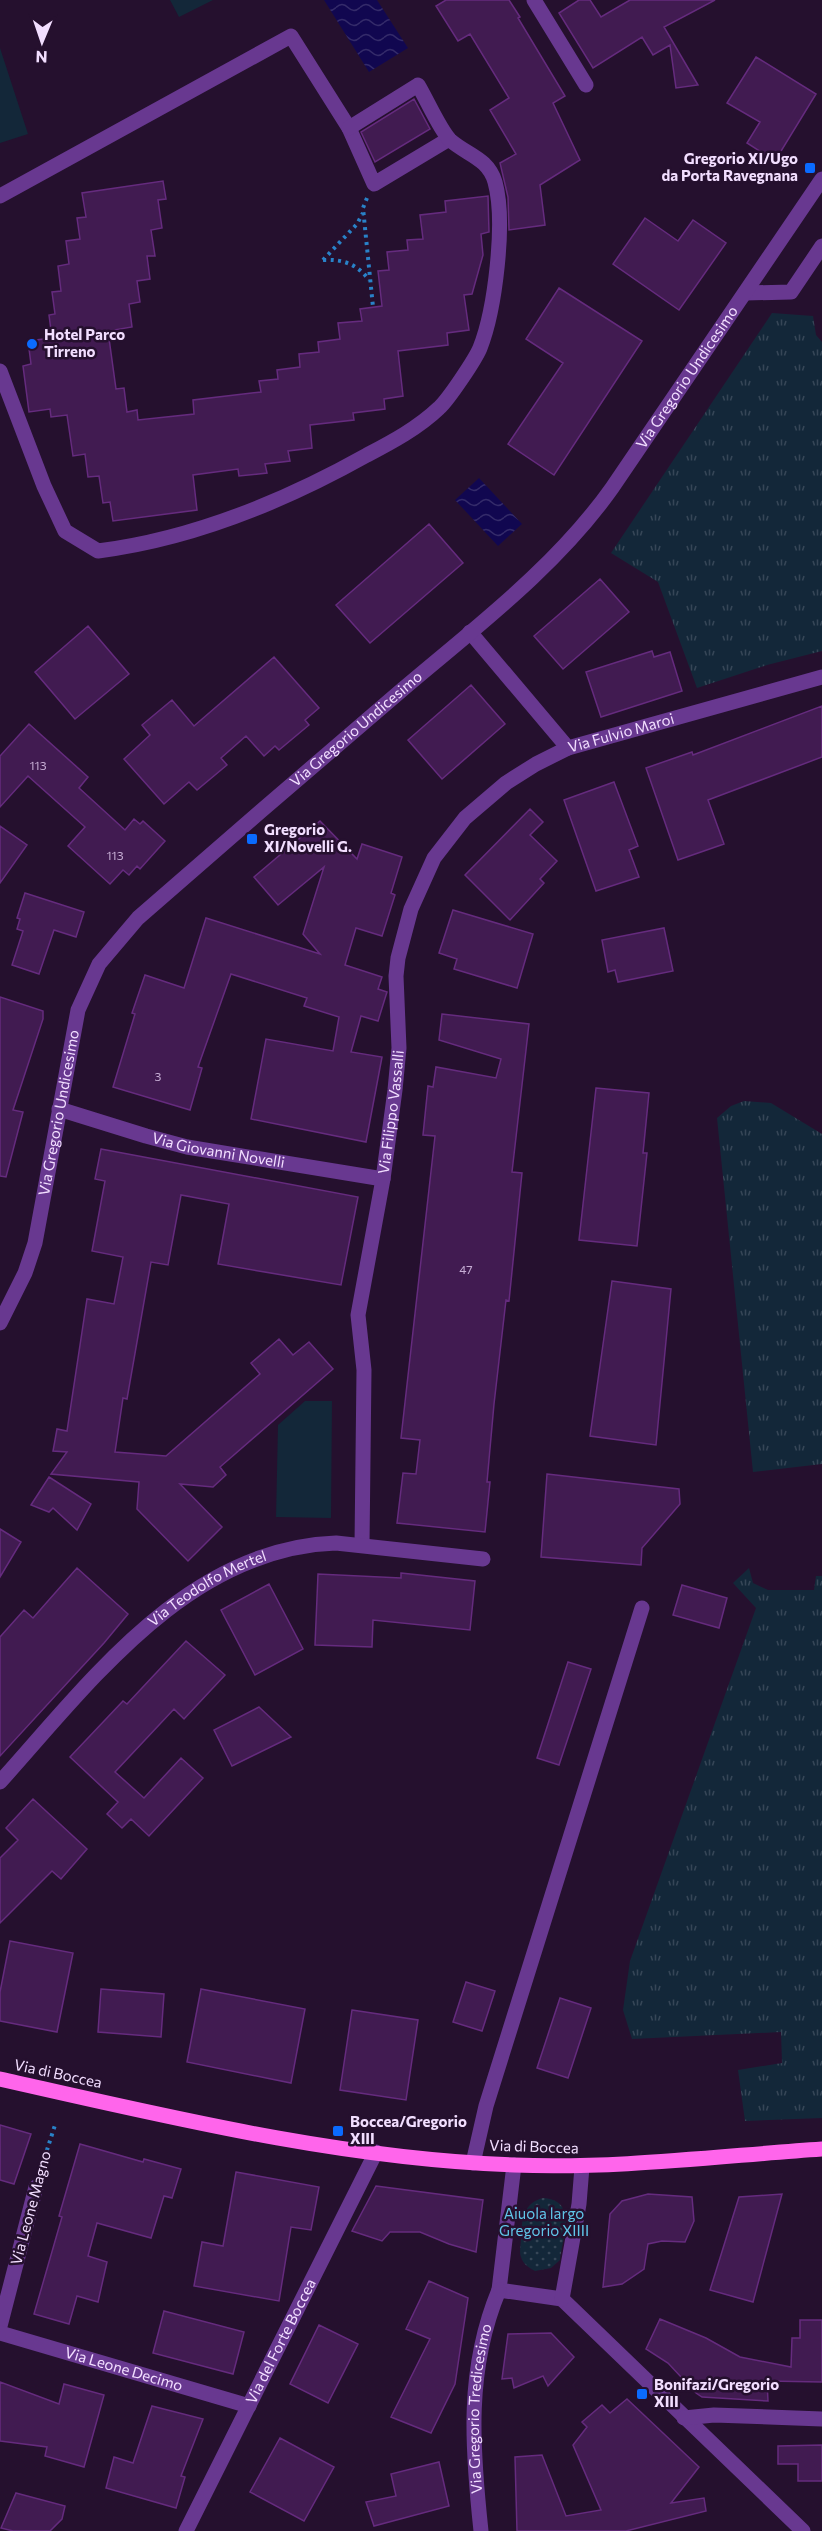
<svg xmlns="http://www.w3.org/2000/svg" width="822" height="2531" font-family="Commissioner,sans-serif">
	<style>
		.grass { fill: url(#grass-tufts) }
		.park { fill: url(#park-dots) }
		.pitch { fill: #132739 }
		.water { fill: url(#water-waves) }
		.building { fill: #411b51; stroke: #652b7e; stroke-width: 1.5 }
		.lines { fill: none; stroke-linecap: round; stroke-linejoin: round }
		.path { stroke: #2982c8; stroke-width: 4; stroke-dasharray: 3 4.5; stroke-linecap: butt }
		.minor { stroke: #683890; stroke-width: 15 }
		.major { stroke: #ff65eb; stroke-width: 15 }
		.poi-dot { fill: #0a6bff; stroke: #25102e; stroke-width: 2 }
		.labels { text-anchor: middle; stroke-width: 5; stroke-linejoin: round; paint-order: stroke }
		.number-label { font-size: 12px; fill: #c6add4 }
		.poi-label { font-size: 15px; font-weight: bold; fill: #f2deff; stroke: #25102e; text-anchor: start }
		.street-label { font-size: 15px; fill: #f2deff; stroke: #25102e }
		.park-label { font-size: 15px; fill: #60c6e9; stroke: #25102e }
	</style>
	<defs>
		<pattern id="grass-tufts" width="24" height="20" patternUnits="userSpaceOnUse" patternTransform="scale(1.5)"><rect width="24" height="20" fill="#132739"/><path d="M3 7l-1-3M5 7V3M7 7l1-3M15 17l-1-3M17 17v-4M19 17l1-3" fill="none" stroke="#364657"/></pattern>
		<pattern id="park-dots" width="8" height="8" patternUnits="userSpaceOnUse" patternTransform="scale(1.5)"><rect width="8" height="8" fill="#132739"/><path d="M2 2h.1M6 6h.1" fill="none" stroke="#364657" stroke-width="1.8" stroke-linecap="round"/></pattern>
		<pattern id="water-waves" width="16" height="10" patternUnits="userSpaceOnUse" patternTransform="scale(1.5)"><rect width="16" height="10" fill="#110750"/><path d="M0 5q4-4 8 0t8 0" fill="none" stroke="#342b6a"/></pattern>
	</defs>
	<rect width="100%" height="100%" fill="#25102e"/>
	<path class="grass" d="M772 313 813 316 816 335 822 342V651L767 665 697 688 658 582 611 553Z
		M744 1101 771 1103 822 1134V1464L753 1472 717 1118 731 1106Z
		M749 1568 753 1583 768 1590H814L816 1576H822V2118L745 2121 738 2070 782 2063 781 2032 632 2039 623 2010 630 1961 756 1608 733 1583Z"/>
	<path class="park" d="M543 2198C578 2200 563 2236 560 2260L551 2268 535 2271C529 2268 523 2264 521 2257 519 2252 521 2244 521 2238 522 2220 523 2203 543 2198Z"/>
	<path class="pitch" d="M170 0H213L179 17Z
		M0 48 28 134 0 143Z
		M305 1401H332L331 1518 276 1517 278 1425Z"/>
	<path class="water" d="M324 0H377L408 48 369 72Z
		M479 478 522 524 498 546 455 500Z"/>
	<path class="building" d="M446 0H509L520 17 518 18 565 96 553 103 580 160 540 185 545 225 509 230 508 197 500 163 516 154 490 110 509 98 470 34 458 41 436 6Z
		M579 0H590L601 17 630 0H715L664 27 698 85 676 88 670 45 653 55 642 37 593 68 559 13Z
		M756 57 816 94 775 161 747 143 760 122 727 103Z
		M414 99 430 129 375 162 361 132Z
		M163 181 166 199 158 200 162 228 151 230 155 256H147L150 279 137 281 140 302 129 304 132 327 108 331 116 389 124 388 127 412 137 410 138 420 194 414 193 400 261 392 259 381 278 379 277 370 300 367 299 354 319 352 318 342 340 339 338 323 362 321 360 309 382 306 378 271 389 270 387 252 408 250 407 240 423 239 420 215 446 212 445 201 488 196 489 232 481 234 483 255 472 294 464 295 469 330 447 333 448 345 398 351 403 396 384 399 385 409 353 413 354 420 310 425 312 448 288 451 290 461 265 464 267 473 239 476 238 469 193 475 197 510 113 521 110 502 103 503 99 476 88 477 85 454 73 456 67 415 51 417 50 409 29 412 23 366 31 364 28 341 52 338 49 315 55 314 52 292 61 291 58 266 69 264 66 241 80 239 77 218 86 217 82 193Z
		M645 218 678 241 693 220 726 243 679 310 613 264Z
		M559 288 642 341 554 475 508 444 563 363 526 339Z
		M429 524 463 563 370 643 336 605Z
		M600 579 629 612 563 669 534 636Z
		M88 626 129 674 75 719 35 672Z
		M652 651 654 657 670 652 682 691 601 717 586 672Z
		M274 657 319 708 305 720 309 725 279 750 275 746 264 756 246 736 221 758 227 765 197 790 189 782 164 804 124 759 150 735 142 725 172 700 194 726Z
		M471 685 505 724 442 779 408 740Z
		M822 706V757L708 800 724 844 678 860 646 768 692 752 693 755Z
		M29 724 88 777 79 788 125 830 134 819 140 824 143 821 165 841 140 869 137 866 129 875 123 870 110 884 68 846 85 827 28 776 0 807V756Z
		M614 782 638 846 629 850 639 877 596 891 564 800Z
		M530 809 543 822 530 835 557 861 540 879 544 883 510 920 465 875Z
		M320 821 357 859 362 844 402 857 391 893 395 895 382 936 356 928 345 965 382 977 378 989 387 992 378 1021 361 1016 351 1052 382 1057 366 1142 251 1119 266 1039 333 1051 339 1017 304 1006 307 998 231 974 198 1067 202 1068 190 1110 113 1087 135 1014 132 1013 145 975 184 988 206 918 320 954 303 934 324 867 278 905 254 877Z
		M0 826 27 845 0 883Z
		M25 893 84 912 76 937 54 930 39 974 12 965 23 931 17 929 20 919 17 918Z
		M453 910 533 934 517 988 454 969 457 959 439 953Z
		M664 928 673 971 618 982 615 970 608 972 602 940Z
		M0 997 43 1011V1019L13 1110 23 1112 6 1177 0 1176Z
		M442 1014 529 1024 512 1172 522 1173 509 1301 506 1300 494 1404 487 1482H490L485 1532 397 1523 403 1473 416 1474 420 1440 401 1438 435 1136 423 1135 428 1086 433 1087 436 1067 496 1078 501 1059 439 1040Z
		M596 1088 649 1093 643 1153H647L637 1246 579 1240Z
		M101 1149 358 1197 341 1285 218 1264 229 1204 181 1195 168 1265 151 1262 127 1399 123 1398 115 1452 166 1456 260 1374 251 1363 279 1339 293 1355 309 1342 333 1369 220 1467 226 1475 213 1487 180 1484 222 1527 188 1561 137 1509 139 1482 51 1474 67 1452 53 1451 57 1429 67 1431 87 1299 114 1304 123 1257 92 1251 105 1181 95 1179Z
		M612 1281 671 1289 656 1445 590 1436Z
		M547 1474 679 1489 680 1504 642 1548 641 1565 541 1557Z
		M49 1477 91 1504 77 1530 53 1508 49 1512 31 1505Z
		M0 1529 21 1542 0 1577Z
		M77 1568 128 1614 104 1643 0 1756V1637L24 1610 33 1618Z
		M401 1573 475 1581 470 1630 373 1620 372 1647 315 1645 318 1574 401 1578Z
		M269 1584 303 1649 255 1675 221 1610Z
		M682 1585 727 1598 719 1628 673 1615Z
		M186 1641 225 1675 184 1719 174 1709 115 1772 144 1798 181 1758 203 1778 149 1836 131 1819 122 1828 107 1814 118 1802 70 1757 123 1701 127 1704Z
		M568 1662 591 1669 559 1765 537 1758Z
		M259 1707 291 1737 232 1766 214 1730Z
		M33 1799 87 1849 61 1879 52 1871 0 1923V1858L18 1840 6 1828Z
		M10 1941 73 1953 57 2032 0 2021V1992Z
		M466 1982 495 1991 482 2031 453 2022Z
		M101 1989 164 1994 161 2037 98 2032Z
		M201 1989 305 2009 291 2083 187 2062Z
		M560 1998 591 2008 568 2078 537 2068Z
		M352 2010 418 2020 406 2100 340 2090Z
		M0 2125 31 2134 14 2184 0 2180Z
		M80 2144 143 2162 144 2159 181 2169 172 2198 164 2196 151 2238 97 2223 88 2256 107 2262 98 2302 77 2296 69 2324 34 2314 62 2217 59 2216Z
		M236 2172 319 2187 311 2230 291 2227 279 2301 194 2286 202 2242 223 2246Z
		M376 2186 483 2200 476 2252 449 2244 420 2232H390L382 2241 352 2231Z
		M648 2194 692 2197 694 2221 685 2242 662 2241 648 2244 644 2269 622 2284 603 2287 610 2214 622 2201Z
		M782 2194 753 2302 710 2290 739 2197Z
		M429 2281 468 2298 455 2384 431 2433 391 2417 430 2339 406 2329Z
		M164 2311 244 2332 233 2374 153 2353Z
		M660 2319 706 2338 740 2357 791 2367 792 2338H800V2320H822V2382L767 2381 768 2401 702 2397 696 2393 668 2363 646 2349Z
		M319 2325 358 2344 328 2403 290 2384Z
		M551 2333 574 2357 548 2386 543 2376 514 2388 512 2378 502 2379 508 2334Z
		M0 2382 59 2404 64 2384 104 2395 84 2467 45 2456 47 2447 0 2441Z
		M627 2399 699 2467 671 2503 704 2498 706 2511 626 2531H517L515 2457 542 2455 566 2516 601 2510 573 2445 587 2427 582 2422 602 2405 610 2413Z
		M152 2406 203 2419 181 2476 185 2477 176 2508 106 2488 114 2457 133 2463Z
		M280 2438 334 2467 304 2521 250 2492Z
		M822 2445V2481H798V2464H778V2446Z
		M439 2462 449 2506 374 2526 366 2502 396 2496 391 2474Z
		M16 2493 65 2506 62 2519 50 2531H13L1 2528Z"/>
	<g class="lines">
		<path class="path" d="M367 198 363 208 373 307
			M323 260 357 224 363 213
			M323 260C343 259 357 264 369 280
			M40 2172 55 2125"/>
		<g class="minor">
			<path d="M534 0 586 85"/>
			<path d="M0 196 291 36 349 128 374 184 449 139"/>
			<path d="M745 293 791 292 822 246"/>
			<path d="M0 371 44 486 65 531 98 551C193 539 283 502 367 455 392 442 418 428 439 408 448 400 475 360 480 348 495 310 506 222 495 182 488 158 467 155 450 140 440 130 426 98 418 85L349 128"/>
			<path id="s1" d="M470 632 568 748 822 677"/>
			<path id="s2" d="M59 1109 146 1136 187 1147 383 1179"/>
			<path id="s3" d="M0 1323 25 1273 35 1243 78 1010 99 964 138 918C226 841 314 765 403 689 476 627 556 567 612 488L822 179"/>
			<path id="s4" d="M362 1545 364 1370 358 1315 383 1179 395 1090 399 1048 396 976 398 958 411 909 434 858 465 818 506 783 536 764 568 748"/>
			<path id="s5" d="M0 1782C91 1681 188 1548 336 1543L483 1559"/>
			<path d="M473 2163 486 2106 642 1608"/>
			<path d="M514 2165 499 2290 562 2299"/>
			<path d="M562 2299 803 2531"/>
			<path d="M562 2299 579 2204 582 2167"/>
			<path d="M0 2326 36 2187"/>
			<path id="s6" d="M0 2333 249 2406"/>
			<path d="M684 2418 714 2415 822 2419"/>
			<path id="s7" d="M186 2531 376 2152"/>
			<path id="s8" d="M481 2531C472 2447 466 2369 499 2290"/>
		</g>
		<path class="major" d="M0 2079C169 2117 341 2159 514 2165 617 2169 719 2156 822 2149"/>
	</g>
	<g class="poi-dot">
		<rect x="804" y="162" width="12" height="12" rx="3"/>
		<circle cx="32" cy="344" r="6"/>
		<rect x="246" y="833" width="12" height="12" rx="3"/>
		<rect x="332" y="2125" width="12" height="12" rx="3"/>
		<rect x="636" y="2388" width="12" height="12" rx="3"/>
	</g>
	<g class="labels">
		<g class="number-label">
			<text x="38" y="770">113</text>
			<text x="115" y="860">113</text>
			<text x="158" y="1081">3</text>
			<text x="466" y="1274">47</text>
		</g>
		<g class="poi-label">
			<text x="798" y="164" text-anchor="end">Gregorio XI/Ugo<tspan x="798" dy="17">da Porta Ravegnana</tspan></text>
			<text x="44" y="340">Hotel Parco<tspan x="44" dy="17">Tirreno</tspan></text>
			<text x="264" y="835">Gregorio<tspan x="264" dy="17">XI/Novelli G.</tspan></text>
			<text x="350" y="2127">Boccea/Gregorio<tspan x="350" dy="17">XIII</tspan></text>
			<text x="654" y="2390">Bonifazi/Gregorio<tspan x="654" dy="17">XIII</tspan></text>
		</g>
		<g class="street-label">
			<text dy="5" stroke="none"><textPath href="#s3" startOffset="1210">Via Gregorio Undicesimo</textPath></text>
			<text dy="5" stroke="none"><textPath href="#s3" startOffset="724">Via Gregorio Undicesimo</textPath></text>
			<text dy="5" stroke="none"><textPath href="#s1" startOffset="207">Via Fulvio Maroi</textPath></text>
			<text dy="5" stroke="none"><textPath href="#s3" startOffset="220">Via Gregorio Undicesimo</textPath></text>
			<text dy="5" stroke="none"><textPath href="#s4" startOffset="436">Via Filippo Vassalli</textPath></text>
			<text dy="5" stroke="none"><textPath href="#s2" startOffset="165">Via Giovanni Novelli</textPath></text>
			<text dy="5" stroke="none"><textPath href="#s5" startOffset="286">Via Teodolfo Mertel</textPath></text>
			<text transform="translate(58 2074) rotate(12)" y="5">Via di Boccea</text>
			<text transform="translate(534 2147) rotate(2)" y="5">Via di Boccea</text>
			<text transform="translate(31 2208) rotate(-75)" y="5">Via Leone Magno</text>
			<text dy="5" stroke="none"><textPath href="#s7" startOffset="212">Via del Forte Boccea</textPath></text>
			<text dy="5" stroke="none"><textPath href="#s6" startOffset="129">Via Leone Decimo</textPath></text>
			<text dy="5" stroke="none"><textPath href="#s8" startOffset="123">Via Gregorio Tredicesimo</textPath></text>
		</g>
		<g class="park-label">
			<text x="544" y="2219">Aiuola largo<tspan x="544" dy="17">Gregorio XIIII</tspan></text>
		</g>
	</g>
	<g transform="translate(42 42) rotate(182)" stroke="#25102e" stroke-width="4.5" paint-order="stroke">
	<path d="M0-4.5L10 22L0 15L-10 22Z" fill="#f2deff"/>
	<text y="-9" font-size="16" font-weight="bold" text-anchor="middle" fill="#f2deff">N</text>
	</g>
</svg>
